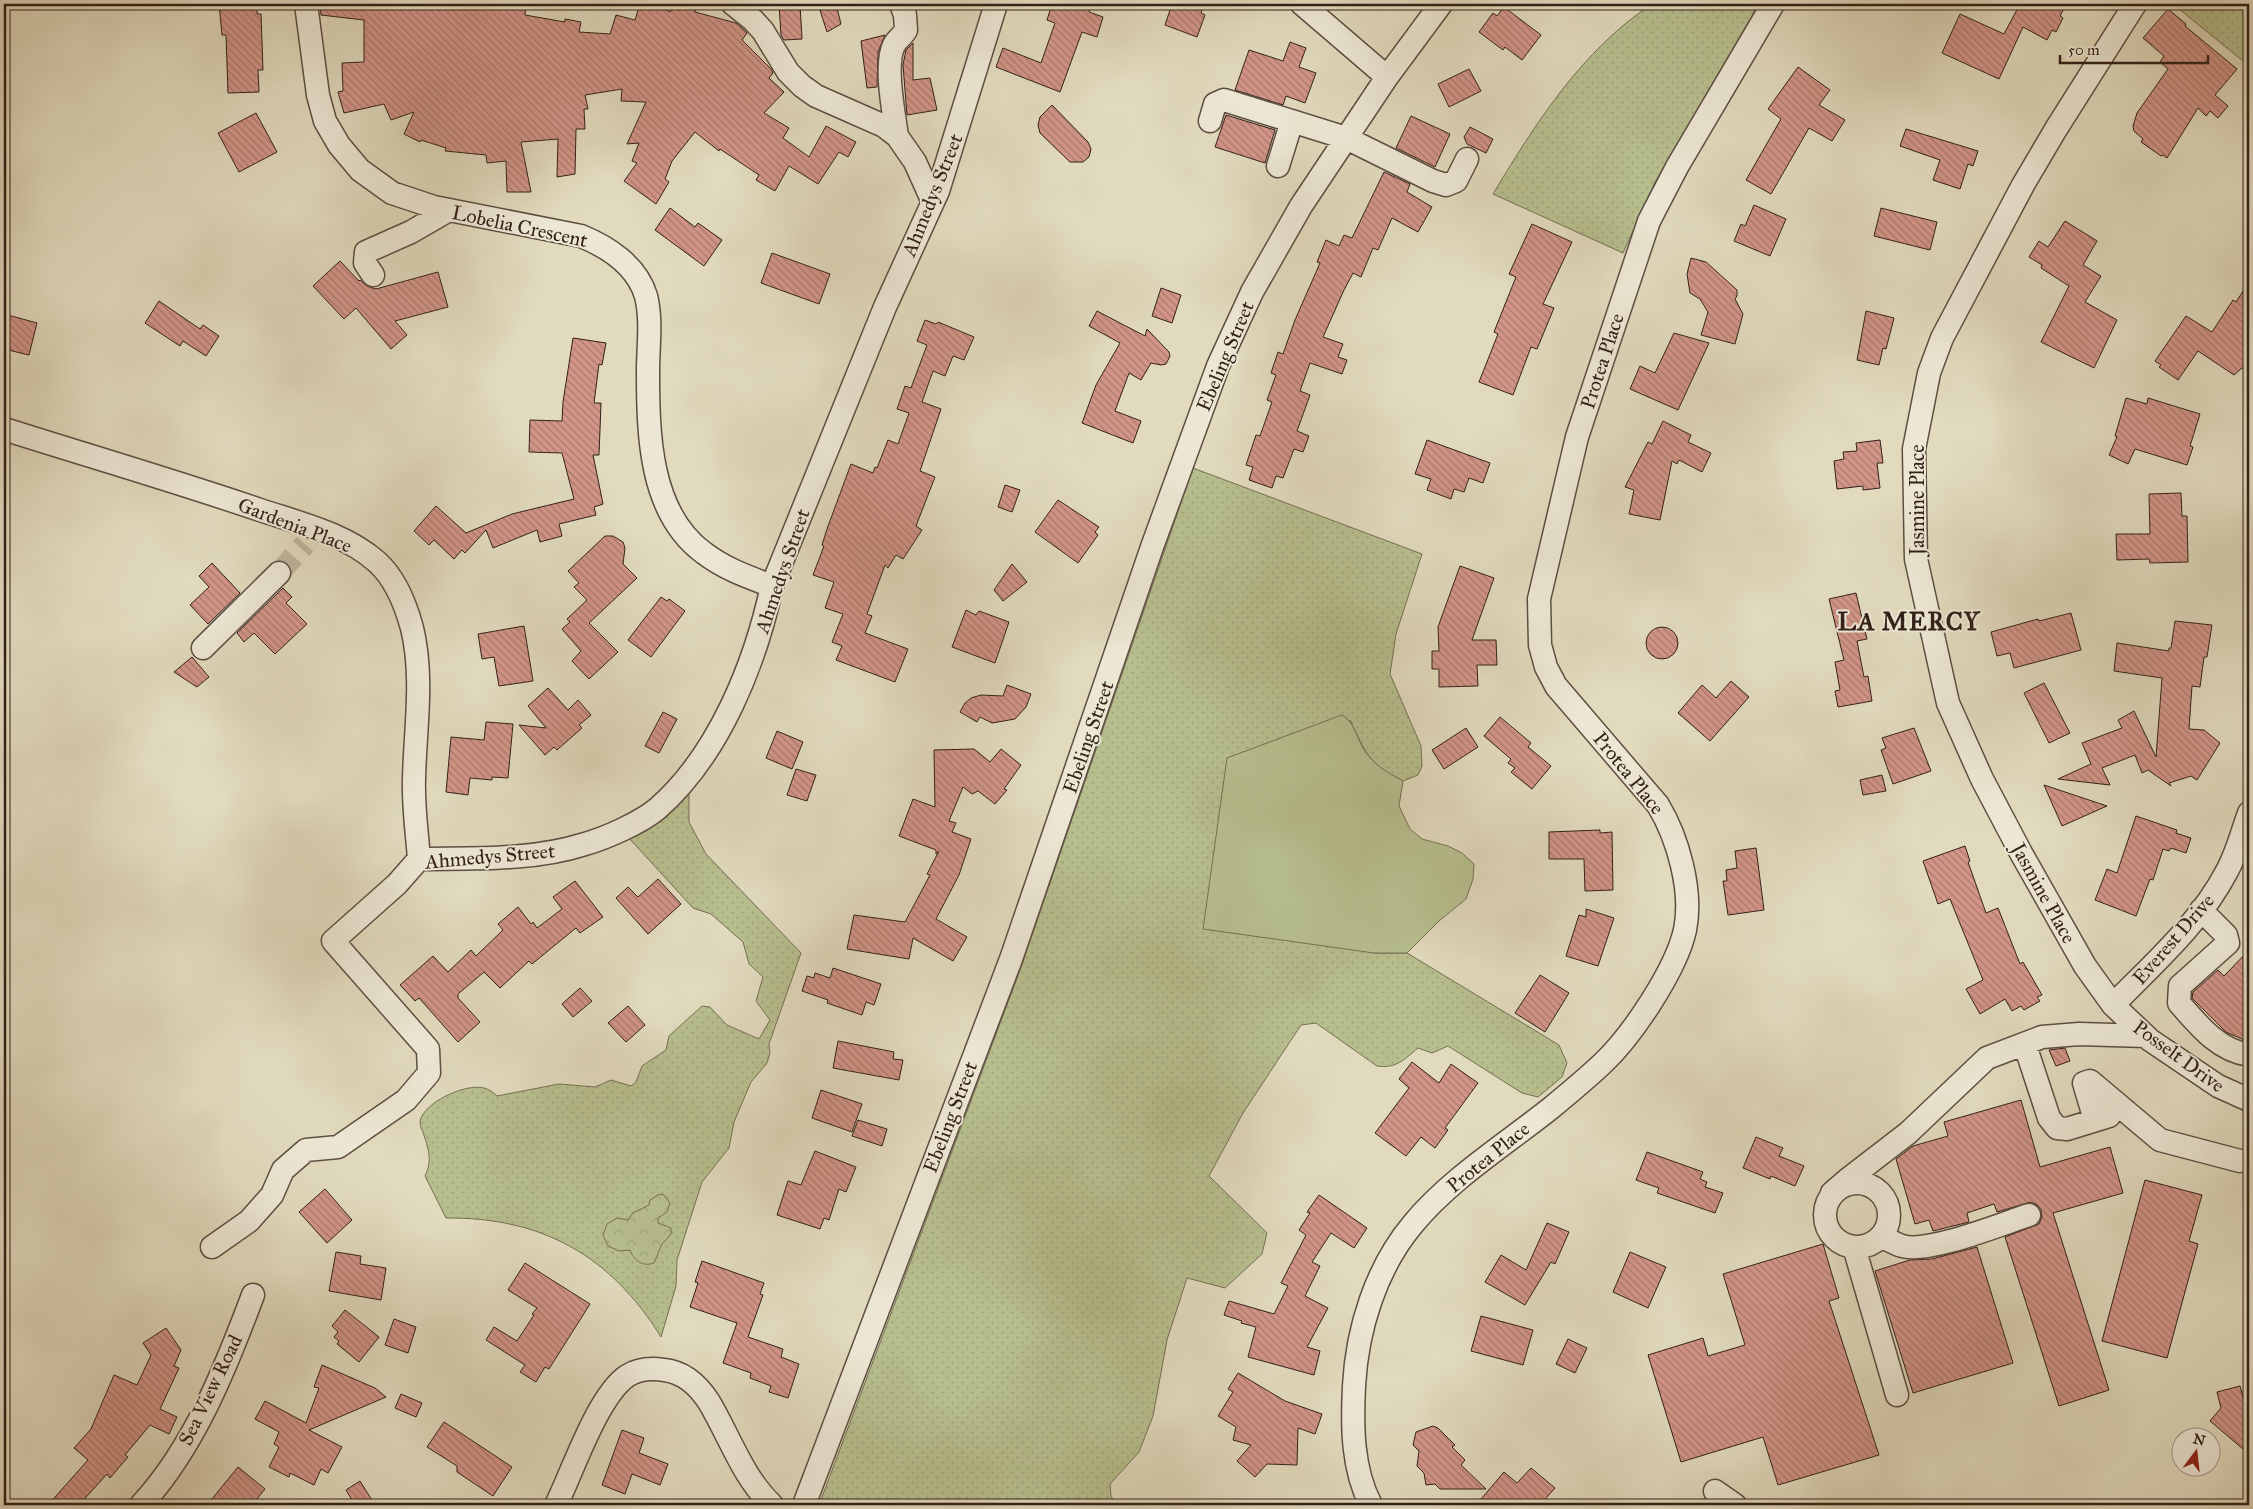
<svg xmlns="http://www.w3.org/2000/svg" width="2253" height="1509" font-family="'IM FELL Great Primer',serif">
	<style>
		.grass { fill: url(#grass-dots); stroke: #756f54 }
		.forest { fill: url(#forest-crowns); stroke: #756f54 }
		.garden { fill: #b7be8e; stroke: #756f54 }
		.building { fill: url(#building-back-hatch); stroke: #332019 }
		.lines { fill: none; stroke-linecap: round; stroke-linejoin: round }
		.minor-tunnel { stroke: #beb59c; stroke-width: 22; stroke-dasharray: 22 11; stroke-linecap: butt }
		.minor-casing { stroke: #5e4e42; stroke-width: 25 }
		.minor { stroke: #ece7d4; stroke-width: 22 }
		.labels { text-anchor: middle; stroke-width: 4; stroke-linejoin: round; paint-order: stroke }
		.street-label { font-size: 20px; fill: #332019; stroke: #ece7d4 }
		.district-label { font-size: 25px; font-weight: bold; letter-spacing: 1px; fill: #332019; stroke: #ece7d4 }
	</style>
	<defs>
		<pattern id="grass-dots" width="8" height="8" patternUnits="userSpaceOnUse" patternTransform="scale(1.25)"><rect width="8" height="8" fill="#b7be8e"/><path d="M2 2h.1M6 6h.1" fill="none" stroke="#9ea37a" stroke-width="1.8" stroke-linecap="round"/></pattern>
		<pattern id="forest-crowns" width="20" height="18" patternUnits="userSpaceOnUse" patternTransform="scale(1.25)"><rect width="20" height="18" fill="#b7be8e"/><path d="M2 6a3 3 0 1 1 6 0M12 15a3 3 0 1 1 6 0" fill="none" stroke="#9ea37a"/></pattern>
		<pattern id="building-back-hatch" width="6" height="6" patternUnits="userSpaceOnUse" patternTransform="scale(1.25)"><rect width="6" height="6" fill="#d29587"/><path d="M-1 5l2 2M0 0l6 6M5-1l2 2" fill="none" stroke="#ab796e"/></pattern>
	</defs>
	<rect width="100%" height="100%" fill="#e1dabd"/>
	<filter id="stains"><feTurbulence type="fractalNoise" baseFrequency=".004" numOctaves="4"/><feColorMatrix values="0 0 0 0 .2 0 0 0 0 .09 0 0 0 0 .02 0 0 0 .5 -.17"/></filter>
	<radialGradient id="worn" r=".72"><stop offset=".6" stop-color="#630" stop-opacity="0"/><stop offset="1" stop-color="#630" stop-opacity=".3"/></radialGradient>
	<path class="grass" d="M1652 4H1759L1655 182 1623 253 1493 194C1535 124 1582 50 1652 4Z
		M2173 4H2246L2249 7V66Z
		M1193 468 1422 554 1396 634 1390 674 1421 746 1422 766 1418 775 1403 781C1369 764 1366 754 1350 720L1374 953H1407L1559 1045 1567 1063 1562 1077 1538 1097 1522 1093 1448 1046 1432 1053 1418 1048C1405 1059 1396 1069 1377 1066L1316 1023 1301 1025 1243 1113 1209 1176 1267 1233 1262 1254 1225 1288 1187 1278 1167 1340 1153 1416 1139 1452 1110 1484 1111 1496 1116 1505H819L1019 973Z
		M689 789V822L706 854 801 953 769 1044 770 1053 767 1063 751 1082 734 1122 729 1148 702 1182 677 1260 676 1286 661 1337C611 1256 542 1217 446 1218L425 1176C433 1160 428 1148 423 1132 421 1129 420 1125 420 1121 424 1102 466 1083 484 1088 489 1089 494 1093 497 1096L559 1084 595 1087 611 1080 631 1086 636 1082 642 1066 666 1050 669 1036 702 1006 710 1007 727 1025 759 1039 770 1020 756 1001 763 977 749 964 743 942 711 914 693 908 628 837Z"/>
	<path class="forest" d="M659 1194 664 1195 670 1203 667 1212 658 1218V1223L671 1228V1234L662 1244 654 1263C643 1267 634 1261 630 1250L619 1251 608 1246 603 1235 607 1224 617 1218 628 1220 633 1213 649 1205 650 1200Z"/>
	<path class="garden" d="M1342 715C1355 723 1356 736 1363 748 1373 765 1387 772 1403 781L1399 806 1410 829 1422 839 1448 846 1462 853 1474 864 1473 879 1466 899 1439 921 1407 953H1374L1203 929 1227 758Z"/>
	<path class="building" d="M219 4H257V14H261L263 70H258L259 92 228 93 226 35H222Z
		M320 4H526L525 15 565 22V19L581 22 579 32 610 34 616 15 635 20 640 4H655L670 12 675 4H698L695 12 736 23 744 30 747 33 742 40 771 69 773 73 769 78 784 92 764 113 789 128 783 138 809 157 826 126 856 142 848 157 839 152 818 184 789 166 775 191 756 180 759 175 720 149 719 151 695 132 672 161 665 179 669 182 656 204 624 181 637 163 632 161 639 143 627 144 646 102 621 101 622 89 585 95 588 109H584L585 129H576L575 174 557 177 558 139 521 142 531 192H507L506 161 487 163 486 155 445 151 446 148 421 140 420 142 404 134 414 112 391 120 384 104 344 113 338 92 343 91 342 63 364 62V20L321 15Z
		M779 4H800L802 39 784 40 781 35Z
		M818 4H836L841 24 827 32Z
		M1052 4H1092L1089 12 1103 17 1097 37 1082 32 1060 92 996 67 1003 48 1041 63 1055 23 1047 20Z
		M1172 4H1204L1201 13 1205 15 1197 37 1165 25Z
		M2020 4H2066L2060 16 2063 18 2056 32 2052 30 2047 40 2023 27 1999 79 1942 53 1960 14 2004 34Z
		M1504 7 1541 35 1522 60 1505 47 1503 50 1479 32 1493 13 1497 16Z
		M2168 9 2186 24 2185 26 2237 69 2215 95 2228 106 2218 118 2210 111 2206 116 2198 108 2167 158 2163 155 2161 156 2141 142 2143 139 2134 131 2133 126 2137 113 2168 69 2160 62 2164 56 2143 38Z
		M885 35 878 52 877 87 867 88 861 41Z
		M1290 42 1306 48 1299 67 1316 73 1305 103 1286 96 1283 105 1235 90 1249 50 1283 61Z
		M913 43V80L930 78 937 110 907 115 903 65 906 50Z
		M1798 67 1830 90 1819 105 1845 120 1832 141 1809 128 1771 194 1746 180 1781 119 1768 109Z
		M1469 69 1481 91 1449 107 1438 84Z
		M1052 105 1088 142 1091 149 1089 157 1083 162H1070L1040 133 1038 125 1040 117Z
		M256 113 277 152 239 172 218 133Z
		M1226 115 1275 130 1265 163 1215 147Z
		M1411 116 1450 134 1435 167 1396 148Z
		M1470 127 1493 139 1486 153 1467 144 1464 137Z
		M1906 129 1978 151 1973 166 1968 164 1960 189 1933 180 1940 160 1900 146Z
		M1384 172 1410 184 1407 192 1432 207 1418 232 1392 218 1378 250 1373 248 1361 277 1353 273 1344 290 1323 337 1343 344 1338 357 1347 360 1342 374 1310 363 1300 391 1310 395 1297 431 1309 436 1303 452 1294 449 1283 478 1276 476 1272 488 1249 480 1253 467 1246 465 1256 435 1260 436 1272 402 1267 400 1276 375 1271 373 1278 352 1283 354 1295 320 1320 263 1317 262 1326 240 1339 246 1344 235 1352 238Z
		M1754 205 1786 219 1770 256 1734 241 1741 224 1745 226Z
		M670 208 695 227 698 223 722 240 704 266 655 230Z
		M1881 208 1937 222 1930 250 1874 236Z
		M2065 221 2097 241 2083 265 2101 276 2085 302 2117 320 2094 368 2041 342 2069 286 2041 268 2042 265 2029 257 2039 241 2048 247Z
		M1532 224 1572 242 1543 304 1554 308 1537 349 1531 347 1513 395 1479 382 1498 334 1494 332 1516 277 1509 274Z
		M772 253 830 274 819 304 761 283Z
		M1691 258 1706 262 1737 290V296L1735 299 1743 314 1735 344 1701 335 1708 312 1700 299 1690 293 1687 274Z
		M340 261 359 281 360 280 367 286 376 289 438 272 448 307 395 321 407 335 391 349 356 308 344 319 313 286Z
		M2249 282V373L2242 368 2234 375 2198 351 2178 380 2159 367 2161 365 2155 361 2186 316 2212 332 2233 300 2236 302Z
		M1161 288 1181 295 1172 323 1152 316Z
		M159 301 200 329 203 325 219 336 206 356 183 341 180 346 145 323Z
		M1097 311 1145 336 1147 329 1169 352 1170 356 1166 364 1161 365 1151 363 1141 380 1129 373 1115 411 1141 421 1133 443 1082 423 1096 385 1120 343 1089 326Z
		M1866 311 1894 318 1886 349 1883 348 1879 365 1857 360Z
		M4 314 37 323 29 355 4 349Z
		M925 320 936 324 938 322 974 337 964 360 953 356 945 376 933 371 922 402 941 409 920 471 935 477 916 526 922 530 903 559 896 555 888 568 885 565 867 614 872 616 865 633 908 649 895 682 836 660 842 646 832 642 843 614 825 608 834 582 813 575 824 546 822 545 827 529 851 464 873 473 875 467 877 468 888 440 898 444 909 413 897 409 905 386 911 388 927 345 917 341Z
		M1674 333 1709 343 1678 410 1630 389 1640 366 1655 373Z
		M573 338 606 343 602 365 599 364 594 403H601L599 455H593L603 504 594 507 596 515 559 524 562 536 540 542 537 530 493 548 486 530 465 553 462 550 454 559 434 540 429 545 414 531 436 506 466 533 512 514 574 499 562 453 529 452 530 420 562 421 563 402Z
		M2126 398 2147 404 2148 398 2200 414 2190 446 2193 447 2187 465 2135 449 2128 464 2109 455 2117 437 2115 436Z
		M1663 421 1691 435 1688 442 1711 453 1702 472 1679 460 1677 464 1672 461 1660 520 1629 514 1634 490 1625 487 1648 442 1652 444Z
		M1427 440 1490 463 1483 483 1469 478 1464 492 1454 489 1451 499 1427 490 1431 479 1415 474Z
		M1880 440 1883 463H1877L1880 488 1863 490V486L1837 489 1834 461 1844 459 1843 452 1857 451 1856 443Z
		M1005 485 1020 490 1012 512 998 507Z
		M2181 493 2182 516H2187L2188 562 2150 563 2149 559 2117 560 2116 534H2150L2149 494Z
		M1058 500 1099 527 1095 532 1098 535 1078 563 1035 532Z
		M605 536H613L623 542 625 548 623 564 637 578 589 623 618 652 589 679 572 661 581 651 562 629 570 622 567 619 587 600 574 587 579 583 568 571Z
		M212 563 240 593 208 624 190 605 209 587 199 576Z
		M1012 564 1027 582 1003 601 994 590Z
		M1460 566 1494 578 1472 640H1496L1497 665H1477L1478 686 1439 687V669H1432V651H1439L1438 627Z
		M283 588 292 597 286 603 307 624 275 654 254 633 244 642 237 633Z
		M1856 593 1867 639 1857 641 1864 677 1868 676 1872 701 1838 707 1835 691 1840 690 1835 662 1844 660 1829 599Z
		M661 597 667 601 669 599 685 611 651 657 628 640Z
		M966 610 976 615 979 611 1009 622 995 663 952 647Z
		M2071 613 2081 650 2014 668 2010 653 1997 656 1991 632 2038 619 2039 621Z
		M2175 621 2212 625 2207 657H2204L2200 687 2192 686 2189 729 2204 730 2220 743 2197 780 2191 776 2169 783 2171 786 2148 770 2142 773 2135 755 2102 768 2110 785 2058 779 2091 764 2082 743 2122 728 2118 720 2134 711 2156 757 2162 678 2114 671 2117 643 2169 651V648H2171Z
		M524 626 533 681 499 686 494 657 482 659 478 634Z
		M1646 643a16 16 0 1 1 32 0a16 16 0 1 1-32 0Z
		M192 657 209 677 197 687 174 672Z
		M1731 681 1749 697 1710 741 1678 713 1702 685 1716 698Z
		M2044 683 2070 733 2049 743 2024 693Z
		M1007 685 1031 694 1026 707 1015 719 992 723 980 717 977 722 960 712 965 703 971 698 981 695 1003 696Z
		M548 688 568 710 578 700 591 715 579 725 582 728 557 750 554 747 545 755 519 725 546 728 528 706Z
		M663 712 677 719 659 753 645 746Z
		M1500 717 1531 743 1528 747 1551 766 1532 789 1511 772 1515 768 1508 763 1511 759 1484 736Z
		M486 722 513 724 508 778 492 777V780L470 778 468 795 446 792 451 737 484 740Z
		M1466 728 1478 747 1444 769 1432 750Z
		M1914 728 1931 771 1893 784 1881 750 1886 748 1882 738Z
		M777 731 803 742 792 769 766 758Z
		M974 749 990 762 1001 749 1021 765 1004 789 1007 790 995 804 978 791 972 794 963 787 949 821 956 823 952 832 971 839 959 875 936 919 967 937 953 961 913 938 909 959 847 949 854 915 905 922 930 875 927 874 939 851 936 854V850L899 836 913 799 935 807 934 750Z
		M796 769 816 775 807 801 787 795Z
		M1882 775 1886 791 1863 795 1860 780Z
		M2044 785 2107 806 2062 826Z
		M2136 816 2177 830 2176 833 2191 838 2186 853 2171 848 2169 851 2163 849 2153 880 2150 879 2136 916 2095 900 2107 869 2117 873Z
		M1600 830V833L1612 832 1613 890 1585 891 1584 859H1549V832Z
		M1965 846 1970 861 1968 862 1986 913 1998 908 2020 964 2023 962 2042 995 2037 997 2040 1001 2024 1010 2021 1006 2012 1011 2005 999 1980 1014 1966 989 1983 980 1950 899 1938 904 1923 861Z
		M1756 848 1764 910 1728 915 1723 881H1727L1726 870 1737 868 1735 851Z
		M658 879 681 904 648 934 616 898 628 887 638 897Z
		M575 881 603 917 580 933 576 928 532 964 529 961 500 988 484 972 458 994V998L480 1022 458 1042 419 998 415 1001 400 985 433 956 448 972 471 950 476 956 503 930 498 924 518 907 531 924 533 922 537 928 562 909 553 897Z
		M1586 909 1614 918 1598 966 1566 956 1579 915 1586 917Z
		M2249 950V1042L2226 1032 2192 998 2193 992 2218 970 2224 976Z
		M833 968 881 984 874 1005 866 1002 862 1015 827 1003 828 1000 802 991 807 976 814 978 815 973 830 978Z
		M1540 975 1569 993 1545 1032 1515 1013Z
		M580 988 592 1001 573 1017 562 1004Z
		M628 1006 645 1025 626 1042 608 1023Z
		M838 1041 894 1052 893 1059 903 1060 899 1080 833 1068Z
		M2065 1048 2070 1061 2056 1066 2049 1050Z
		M1412 1062 1439 1083 1451 1064 1478 1083 1445 1128 1448 1130 1435 1148 1421 1137 1406 1156 1375 1133 1409 1088 1399 1079Z
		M821 1090 862 1104 852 1132 812 1118Z
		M2021 1100 2040 1167 2110 1147 2123 1193 2053 1213 2109 1390 2059 1406 2005 1237 2039 1224 2042 1217 2041 1210 2037 1205 2031 1202 1997 1212 1994 1204 1967 1213 1969 1222 1933 1231 1929 1220 1915 1224 1896 1159 1913 1146 1948 1136 1944 1122Z
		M858 1120 887 1129 882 1146 852 1136Z
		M1756 1137 1783 1148 1779 1156 1804 1166 1795 1186 1771 1176 1770 1179 1743 1168Z
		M815 1151 856 1167 846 1192 839 1189 829 1220 824 1218 820 1229 777 1215 788 1181 801 1185Z
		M1647 1152 1703 1172 1700 1179 1707 1182 1705 1187 1723 1193 1715 1213 1657 1193 1659 1188 1636 1180Z
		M2145 1180 2202 1195 2189 1241 2198 1244 2167 1358 2102 1341Z
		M325 1189 352 1220 327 1243 299 1212Z
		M1319 1195 1367 1228 1354 1248 1331 1233 1312 1262 1320 1266 1305 1296 1328 1308 1307 1347 1320 1351 1314 1375 1248 1357 1256 1327 1241 1323 1242 1321 1224 1315 1229 1301 1274 1314 1288 1286 1281 1283 1306 1235 1299 1230 1310 1213 1307 1212Z
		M1547 1223 1569 1232 1555 1264 1551 1262 1525 1305 1485 1282 1501 1255 1526 1270Z
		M1823 1244 1839 1298 1829 1301 1879 1455 1778 1485 1763 1437 1681 1462 1648 1355 1703 1338 1708 1356 1745 1345 1723 1274Z
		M1977 1247 2013 1363 1913 1393 1875 1271 1910 1260 1932 1259Z
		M336 1252 361 1256 360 1264 386 1268 381 1300 329 1291Z
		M1630 1252 1666 1267 1648 1308 1613 1292Z
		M702 1261 764 1283 760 1294 763 1295 748 1337 783 1349 781 1357 799 1364 788 1398 769 1392 771 1386 750 1378 751 1373 723 1363 737 1323 690 1307 698 1283 695 1282Z
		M525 1263 590 1304 549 1369 545 1367 536 1382 520 1372 525 1365 486 1340 494 1327 517 1341 534 1315 532 1314 537 1308 508 1290Z
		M345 1310 379 1337 359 1362 337 1344 339 1341 334 1337 338 1332 332 1326Z
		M1481 1316 1533 1330 1523 1365 1471 1351Z
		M394 1319 416 1327 408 1353 385 1345Z
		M166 1328 181 1350 174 1366 179 1368 160 1409 177 1417 169 1434 150 1425 125 1455 128 1457 110 1478 107 1474 79 1505H48L88 1460 74 1448 91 1429 114 1375 137 1385 151 1355 143 1343Z
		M1568 1339 1587 1348 1575 1373 1556 1364Z
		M322 1365 375 1388 386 1397 309 1430 342 1447 328 1473 321 1469 314 1485 290 1473 289 1477 269 1467 279 1447 274 1444 279 1432 255 1419 265 1401 306 1423 319 1388 314 1387Z
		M1238 1373 1285 1401 1322 1414 1315 1434 1298 1428 1297 1465 1267 1464 1255 1477 1237 1461 1251 1445 1233 1440 1236 1427 1218 1416 1233 1392 1228 1389Z
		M2240 1386 2244 1401 2249 1404V1454L2210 1421 2221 1408 2217 1392Z
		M401 1394 422 1403 416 1417 395 1408Z
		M444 1422 512 1467 493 1496 457 1472V1466L427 1447Z
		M1433 1426 1438 1428 1455 1445 1452 1447 1465 1460 1461 1465 1486 1489H1440L1435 1484 1426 1485 1424 1473 1417 1466 1419 1451 1413 1445 1416 1432Z
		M622 1430 644 1438 639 1453 668 1464 660 1485 632 1474 625 1494 602 1485Z
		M238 1467 265 1489 252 1505H207Z
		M1531 1468 1555 1488 1540 1505H1476L1504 1472 1517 1483Z
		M360 1481 375 1505H355L346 1490Z"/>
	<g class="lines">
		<path class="minor-tunnel" d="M279 573 305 544"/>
		<defs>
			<path id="minor" d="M306 4 318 95 325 121 339 145 360 170 392 193 434 207 581 236C608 247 637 266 646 296 652 320 648 347 648 371 648 433 649 513 704 553 725 569 748 577 772 586
				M733 4 753 20 763 31 788 72 802 86 816 96 884 126 897 136 915 162 933 202
				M1302 4 1387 77
				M2135 4 2056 129 2023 185 1942 338 1929 373 1914 449 1916 559 1948 703 1982 779 2021 853 2085 966 2113 1005 2150 1040 2218 1086 2249 1100
				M1210 121 1215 104 1224 100 1346 138 1433 181 1446 185 1456 181 1467 159
				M897 136C894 114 884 65 894 45 897 39 903 36 906 30L905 15 901 4
				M1278 166 1292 121
				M373 275 365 263 366 252 411 232 449 210
				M4 429C89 456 175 481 260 510 299 523 346 534 377 562 395 578 406 606 412 628 424 677 415 730 414 779 413 806 417 832 419 859
				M203 648 279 573
				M2201 910 2226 935 2228 943 2180 986 2179 1003C2199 1026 2218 1050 2249 1055
				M2113 1005C2154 963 2200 923 2227 871 2237 853 2242 832 2249 813
				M2025 1045 2049 1118 2057 1128 2067 1129 2109 1116
				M2095 1120 2084 1083 2090 1081 2160 1140 2240 1161
				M1825 1215a32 32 0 1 1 64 0a32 32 0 1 1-64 0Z
				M1832 1193 1847 1180 1908 1133 1987 1058 2042 1037 2079 1034 2146 1036
				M1881 1236C1887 1239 1895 1244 1902 1246 1928 1254 2001 1224 2029 1215
				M212 1247 249 1221 272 1195 283 1170 306 1150 338 1147 406 1100 429 1073 428 1049 333 941 397 884 419 859C474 858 532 861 585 844 606 838 640 823 657 809 719 755 755 664 772 586L885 307 938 191 996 4
				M1854 1247 1897 1395
				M1715 1491 1735 1505
				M141 1505C194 1448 226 1367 253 1295
				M556 1505C573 1471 597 1397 627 1376 638 1369 651 1368 664 1370 684 1372 698 1385 709 1402 730 1437 742 1476 772 1505
				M804 1505 1011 959 1152 547 1218 366 1252 292 1301 206 1387 77 1441 4
				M1371 1505C1352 1469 1352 1426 1354 1386 1357 1329 1376 1268 1413 1224 1450 1179 1506 1144 1551 1108 1568 1094 1586 1079 1602 1064 1632 1036 1676 970 1685 930 1693 891 1678 838 1658 805L1556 686 1546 667 1540 645 1539 599 1577 437 1649 221 1677 167 1773 4"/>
		</defs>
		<use href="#minor" class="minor-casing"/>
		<use href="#minor" class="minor"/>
	</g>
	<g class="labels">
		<g class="street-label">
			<text transform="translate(932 195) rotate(-68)" y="7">Ahmedys Street</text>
			<text transform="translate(520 226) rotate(12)" y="7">Lobelia Crescent</text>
			<text transform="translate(1225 356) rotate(-67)" y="7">Ebeling Street</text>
			<text transform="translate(1602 361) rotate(-72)" y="7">Protea Place</text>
			<text transform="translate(1917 500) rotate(-90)" y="7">Jasmine Place</text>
			<text transform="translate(295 525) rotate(21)" y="7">Gardenia Place</text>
			<text transform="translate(782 571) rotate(-71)" y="7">Ahmedys Street</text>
			<text transform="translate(1088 737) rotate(-71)" y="7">Ebeling Street</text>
			<text transform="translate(1629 773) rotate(51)" y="7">Protea Place</text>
			<text transform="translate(490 856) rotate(-5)" y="7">Ahmedys Street</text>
			<text transform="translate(2044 893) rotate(61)" y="7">Jasmine Place</text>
			<text transform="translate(2173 939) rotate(-49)" y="7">Everest Drive</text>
			<text transform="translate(2179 1056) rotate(36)" y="7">Posselt Drive</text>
			<text transform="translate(950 1117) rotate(-69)" y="7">Ebeling Street</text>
			<text transform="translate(1488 1157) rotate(-39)" y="7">Protea Place</text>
			<text transform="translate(210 1390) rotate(-64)" y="7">Sea View Road</text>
		</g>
		<g class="district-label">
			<text x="1909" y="630">LA MERCY</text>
		</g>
	</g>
	<rect width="2253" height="1509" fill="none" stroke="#e1dabd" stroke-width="20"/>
	<rect x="5" y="5" width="2243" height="1499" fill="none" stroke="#332019" stroke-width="2.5"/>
	<rect x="10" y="10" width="2233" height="1489" fill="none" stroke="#332019"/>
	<g transform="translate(2196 1452) rotate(15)"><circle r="24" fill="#ece7d4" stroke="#a29789"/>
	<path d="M0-4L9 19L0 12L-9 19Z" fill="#8f2418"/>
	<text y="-8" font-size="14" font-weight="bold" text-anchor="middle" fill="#332019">N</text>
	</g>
	<path d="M2060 55v8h148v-8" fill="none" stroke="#332019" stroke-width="2.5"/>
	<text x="2068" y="55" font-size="15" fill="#332019" stroke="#ece7d4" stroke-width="4" paint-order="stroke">50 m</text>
	<rect width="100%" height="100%" filter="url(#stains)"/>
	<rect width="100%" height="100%" fill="url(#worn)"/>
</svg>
